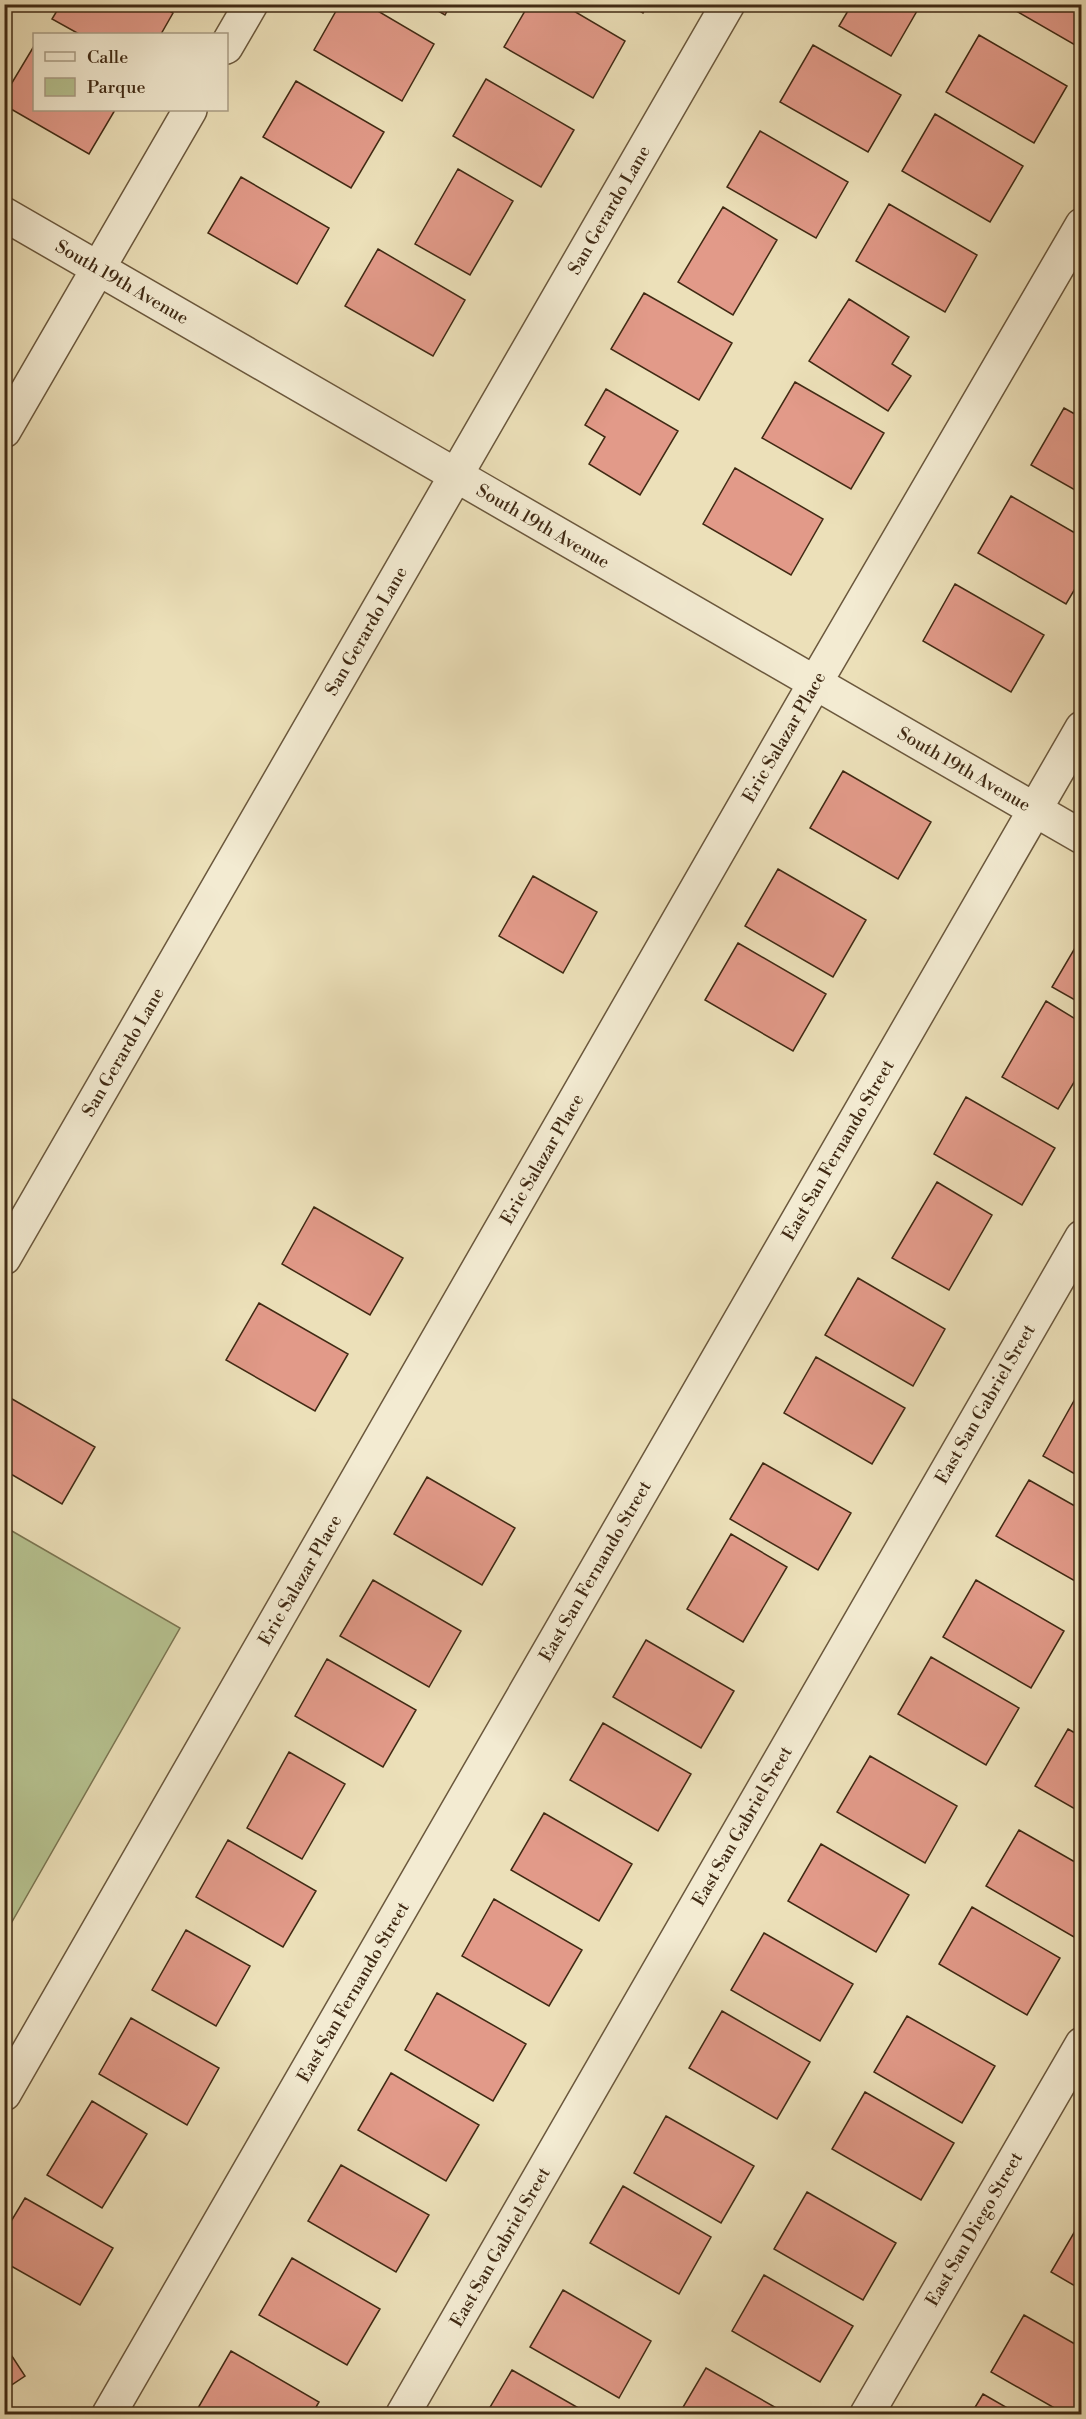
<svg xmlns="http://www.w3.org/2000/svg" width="1086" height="2419" font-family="'Libre Bodoni',serif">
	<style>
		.green { fill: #b6c290; stroke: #7b7652; stroke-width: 1.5 }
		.building { fill: #e29a89; stroke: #402a14; stroke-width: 1.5 }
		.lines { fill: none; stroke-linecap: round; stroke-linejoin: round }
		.minor-casing { stroke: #6b583d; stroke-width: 36 }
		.minor { stroke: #f3ebd2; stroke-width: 33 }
		.labels { text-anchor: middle; stroke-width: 5; stroke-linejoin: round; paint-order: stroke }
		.street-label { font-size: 18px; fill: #402a14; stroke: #f3ebd2 }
	</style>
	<rect width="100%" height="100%" fill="#ece0b9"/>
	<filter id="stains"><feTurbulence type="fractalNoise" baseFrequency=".00333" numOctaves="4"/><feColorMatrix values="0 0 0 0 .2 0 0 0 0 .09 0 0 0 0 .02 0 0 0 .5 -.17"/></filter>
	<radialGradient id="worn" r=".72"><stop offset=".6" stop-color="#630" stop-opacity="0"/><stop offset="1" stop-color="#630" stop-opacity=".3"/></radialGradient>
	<path class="green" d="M5 1527 180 1628 5 1934Z"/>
	<path class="building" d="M61 4H158L173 13 161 34H79L52 19Z
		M340 4H366L434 44 402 101 314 50Z
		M426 4H451L445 15Z
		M529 4H562L625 41 593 98 504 47Z
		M628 4H648L643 13Z
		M852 4H921L891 56 839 26Z
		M1013 4H1082V49L1011 8Z
		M979 35 1067 86 1034 143 946 92Z
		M813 45 901 95 868 152 780 102Z
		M34 46V110H115L89 154 4 105V96Z
		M486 79 574 130 541 187 453 136Z
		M296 81 384 132 351 188 263 137Z
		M935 114 1023 166 990 222 902 171Z
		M760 131 848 182 816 238 727 187Z
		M458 169 513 201 470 275 415 244Z
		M241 177 329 228 297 284 208 233Z
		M889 204 977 255 945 312 856 261Z
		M723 207 777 240 733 315 678 282Z
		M378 249 465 300 433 356 345 306Z
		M644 293 732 343 699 400 611 349Z
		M849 299 909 337 892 364 911 376 888 411 809 361Z
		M795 382 884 433 851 489 762 438Z
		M606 389 678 431 640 495 589 464 605 437 585 425Z
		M1064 408 1082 418V494L1031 465Z
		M735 468 823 519 791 575 703 524Z
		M1011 496 1082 537V577L1066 604 978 553Z
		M955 584 1044 635 1011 692 923 641Z
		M843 771 931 822 898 879 810 828Z
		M778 869 866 920 833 977 745 926Z
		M533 876 597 912 563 973 499 936Z
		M1082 936V1004L1052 987Z
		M738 943 826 994 793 1051 705 1000Z
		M1046 1001 1082 1023V1069L1058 1109 1002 1077Z
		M966 1097 1055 1148 1022 1205 934 1154Z
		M937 1182 992 1215 949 1290 892 1258Z
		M314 1207 403 1258 370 1315 282 1264Z
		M858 1278 945 1329 913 1386 825 1335Z
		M259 1303 348 1354 315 1411 226 1360Z
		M816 1357 905 1408 872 1464 784 1413Z
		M7 1396 95 1447 62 1504 4 1470V1400Z
		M1075 1399 1082 1403V1478L1043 1456Z
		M763 1463 851 1513 818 1570 730 1519Z
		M427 1477 515 1528 482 1585 394 1534Z
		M1029 1480 1082 1510V1585L996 1536Z
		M731 1534 787 1567 743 1642 687 1609Z
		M373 1580 461 1631 429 1687 340 1636Z
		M976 1580 1064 1631 1031 1688 943 1637Z
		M646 1640 734 1691 701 1748 613 1697Z
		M931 1657 1019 1708 986 1765 898 1714Z
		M327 1659 416 1710 383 1767 295 1716Z
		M603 1723 691 1774 658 1831 570 1780Z
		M1068 1729 1082 1737V1813L1035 1786Z
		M289 1752 345 1784 302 1859 247 1828Z
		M870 1756 957 1806 925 1863 837 1812Z
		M544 1813 632 1864 599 1921 511 1870Z
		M1019 1830 1082 1866V1925L1074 1937 986 1886Z
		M228 1840 316 1891 283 1947 196 1897Z
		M821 1844 909 1895 876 1952 788 1901Z
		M494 1899 582 1950 549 2006 462 1956Z
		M972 1907 1060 1958 1027 2015 939 1964Z
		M186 1930 250 1966 216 2026 152 1990Z
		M764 1933 853 1984 820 2041 731 1990Z
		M437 1993 526 2044 493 2101 405 2050Z
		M722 2011 810 2062 777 2119 689 2068Z
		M907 2016 995 2066 962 2123 874 2072Z
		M131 2018 219 2068 187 2125 99 2074Z
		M391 2073 479 2125 446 2181 358 2130Z
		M865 2092 954 2143 921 2200 832 2149Z
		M92 2101 147 2134 102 2208 47 2175Z
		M666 2116 754 2166 721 2223 634 2173Z
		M341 2165 429 2215 396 2272 308 2221Z
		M623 2186 711 2237 679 2294 590 2243Z
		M807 2192 896 2243 863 2300 774 2249Z
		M25 2198 113 2248 80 2305 4 2262V2233Z
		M1082 2219V2290L1051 2272Z
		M292 2258 380 2309 347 2365 259 2315Z
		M764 2275 853 2326 820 2382 732 2331Z
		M563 2290 651 2341 619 2398 530 2347Z
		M1024 2315 1082 2348V2414H1065L991 2372Z
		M4 2344 25 2376 4 2390Z
		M231 2351 319 2402 312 2414H209L198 2408Z
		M706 2368 787 2414H679Z
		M512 2370 589 2414H486Z
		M983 2394 1018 2414H971Z"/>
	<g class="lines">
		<defs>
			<path id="minor" d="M226 47 251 4
				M4 214 1082 837
				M4 431 190 110
				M4 1258 728 4
				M4 2094 815 683 1082 225
				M109 2414 1082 728
				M403 2414 1082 1237
				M867 2414 1082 2044"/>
		</defs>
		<use href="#minor" class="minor-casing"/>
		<use href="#minor" class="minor"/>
	</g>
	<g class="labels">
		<g class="street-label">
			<text transform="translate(609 210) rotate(-60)" y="6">San Gerardo Lane</text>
			<text transform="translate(122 282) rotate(30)" y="6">South 19th Avenue</text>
			<text transform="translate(543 526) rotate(30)" y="6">South 19th Avenue</text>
			<text transform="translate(366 631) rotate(-60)" y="6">San Gerardo Lane</text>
			<text transform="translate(784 737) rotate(-60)" y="6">Eric Salazar Place</text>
			<text transform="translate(964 769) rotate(30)" y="6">South 19th Avenue</text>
			<text transform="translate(123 1052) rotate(-60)" y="6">San Gerardo Lane</text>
			<text transform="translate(838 1150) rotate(-60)" y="6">East San Fernando Street</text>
			<text transform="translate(542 1159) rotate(-60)" y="6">Eric Salazar Place</text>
			<text transform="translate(985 1404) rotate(-60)" y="6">East San Gabriel Sreet</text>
			<text transform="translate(595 1571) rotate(-60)" y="6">East San Fernando Street</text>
			<text transform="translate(300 1580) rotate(-60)" y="6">Eric Salazar Place</text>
			<text transform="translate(742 1826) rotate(-60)" y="6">East San Gabriel Sreet</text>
			<text transform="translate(353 1992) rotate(-60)" y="6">East San Fernando Street</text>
			<text transform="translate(974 2229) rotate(-60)" y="6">East San Diego Street</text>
			<text transform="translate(500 2247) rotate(-60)" y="6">East San Gabriel Sreet</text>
		</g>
	</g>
	<rect width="1086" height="2419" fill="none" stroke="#ece0b9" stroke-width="24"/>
	<rect x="6" y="6" width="1074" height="2407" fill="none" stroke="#402a14" stroke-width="3"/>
	<rect x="12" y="12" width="1062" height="2395" fill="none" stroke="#402a14" stroke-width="1.5"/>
	<rect x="33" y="33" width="195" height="78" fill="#f3ebd2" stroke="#ab9e86" stroke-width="1.5"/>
	<rect x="45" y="52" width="30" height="9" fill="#f3ebd2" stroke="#ab9e86" stroke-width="1.5"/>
	<text x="87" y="63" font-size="18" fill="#402a14">Calle</text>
	<rect x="45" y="78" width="30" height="18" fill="#b6c290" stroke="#ab9e86" stroke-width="1.5"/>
	<text x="87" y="93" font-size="18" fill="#402a14">Parque</text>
	<rect width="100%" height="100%" filter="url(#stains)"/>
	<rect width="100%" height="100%" fill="url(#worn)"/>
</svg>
